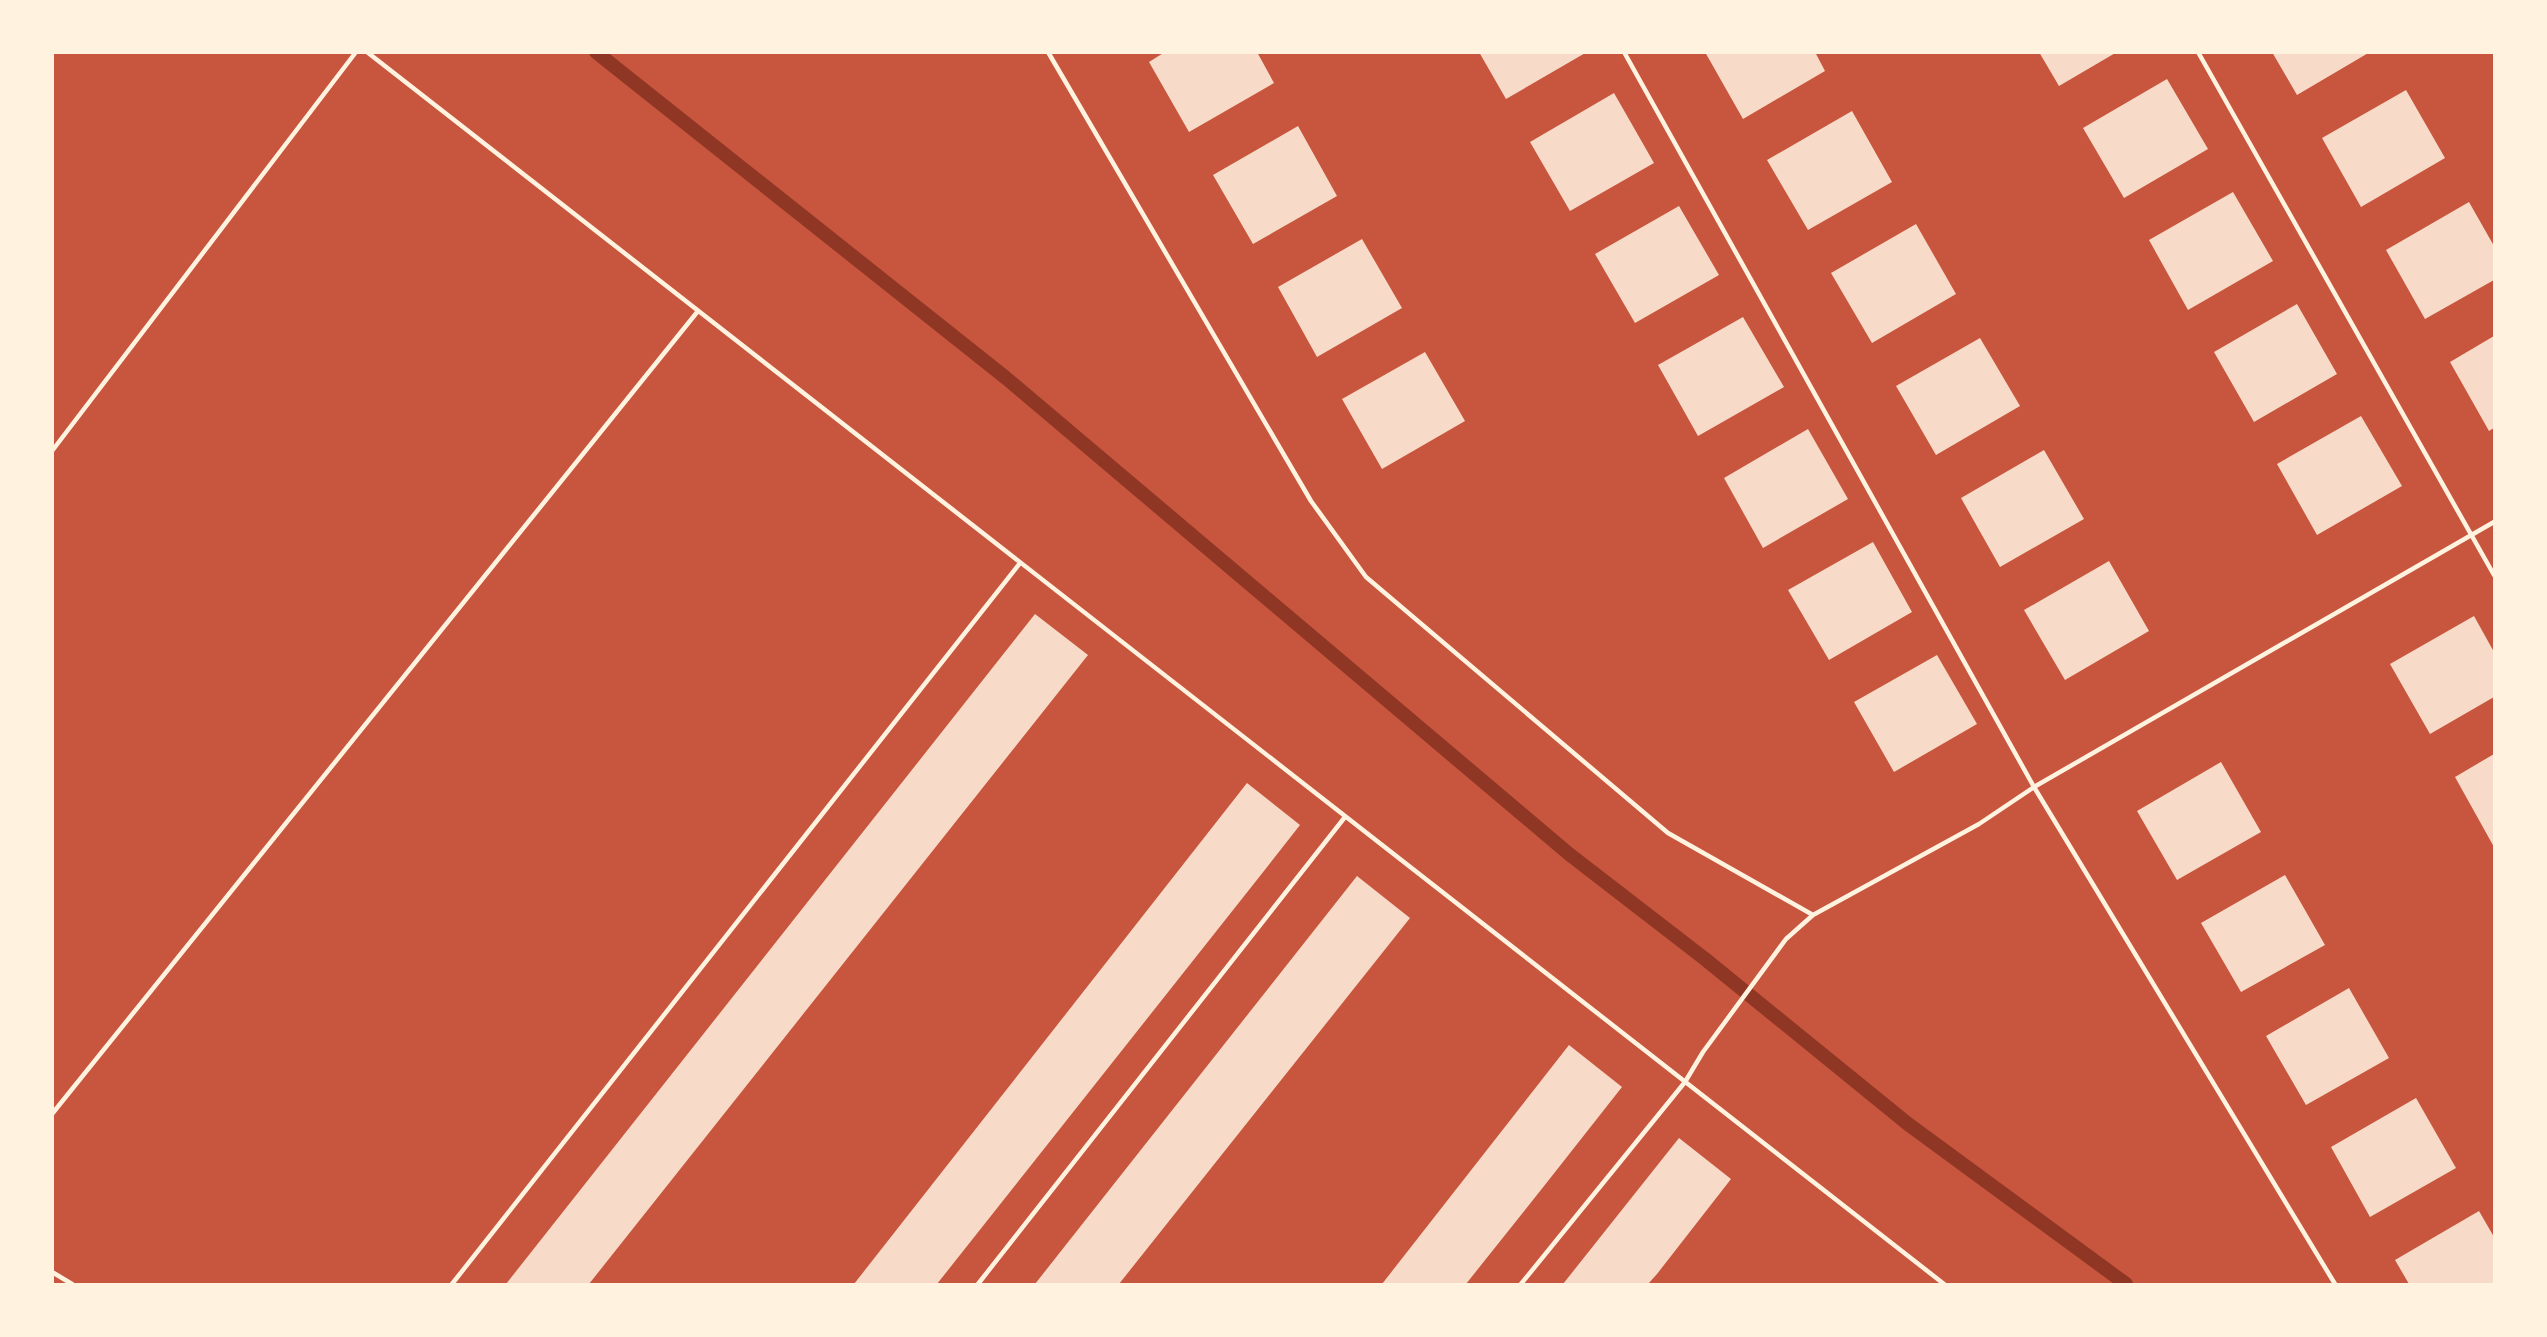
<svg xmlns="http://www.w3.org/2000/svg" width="2547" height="1337" font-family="'Nunito Sans',sans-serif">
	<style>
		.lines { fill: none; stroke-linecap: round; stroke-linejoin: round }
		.stream { stroke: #8f3625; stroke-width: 14 }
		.building { fill: #f7dbc8 }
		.service { stroke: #fff3e0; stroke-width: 4.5 }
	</style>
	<rect width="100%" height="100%" fill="#c8553d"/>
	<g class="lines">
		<path class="stream" d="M596 52 1006 378 1569 854 1705 959 1908 1124 2126 1284"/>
	</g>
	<path class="building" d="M1165 52H1257L1274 83 1189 132 1149 62Z
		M1479 52H1587L1506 99Z
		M1705 52H1815L1825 71 1743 119Z
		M2039 52H2117L2059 86Z
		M2272 52H2370L2297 95Z
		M2167 79 2208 149 2124 198 2083 128Z
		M2406 90 2445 158 2361 207 2322 138Z
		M1614 93 1654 163 1570 211 1530 142Z
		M1852 111 1892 182 1808 230 1767 160Z
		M1298 126 1337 196 1253 244 1213 175Z
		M2233 192 2273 261 2188 310 2149 240Z
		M2469 202 2494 246V280L2425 319 2386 250Z
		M1679 206 1719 275 1635 323 1595 254Z
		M1916 224 1956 294 1872 343 1831 273Z
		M1362 239 1402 308 1317 357 1278 287Z
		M2297 304 2337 374 2254 422 2214 352Z
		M1743 317 1784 387 1698 436 1658 365Z
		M2494 336V428L2489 431 2450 362Z
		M1980 338 2020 406 1936 455 1896 386Z
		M1425 352 1465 421 1382 469 1342 399Z
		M2361 416 2402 486 2317 535 2277 464Z
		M1808 429 1848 499 1763 548 1724 478Z
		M2044 450 2084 519 2000 567 1961 498Z
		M1873 542 1912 612 1829 660 1788 590Z
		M2109 561 2149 631 2065 680 2024 610Z
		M1035 614 1088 655 589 1284H506Z
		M2474 616 2494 652V697L2430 734 2390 664Z
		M1937 655 1977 724 1894 772 1854 702Z
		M2494 754V847L2455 777Z
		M2221 762 2261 832 2177 880 2137 811Z
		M1247 783 1300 825 1260 876 937 1284H854Z
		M2285 875 2325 945 2241 992 2201 923Z
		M1357 876 1410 918 1119 1284H1035Z
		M2349 988 2389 1058 2306 1105 2266 1036Z
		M1569 1045 1622 1087 1548 1181 1466 1284H1382Z
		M2416 1098 2456 1168 2370 1217 2331 1147Z
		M1679 1138 1731 1179 1657 1274 1648 1284H1563Z
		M2479 1211 2494 1237V1284H2409L2395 1260Z"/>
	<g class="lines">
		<path class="service" d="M367 52 1944 1284
			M1048 52 1311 501 1366 577 1668 833 1813 915
			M1624 52 2034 787 2335 1284
			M2198 52 2494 575
			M52 451 356 52
			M52 1114 698 311
			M52 1272 72 1284
			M452 1284 1020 563
			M978 1284 1345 817
			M1521 1284 1685 1082 1703 1052 1786 939 1813 915 1979 824 2034 787 2494 522"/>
	</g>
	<rect width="2547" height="1337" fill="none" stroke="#fff3e0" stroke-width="108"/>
</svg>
